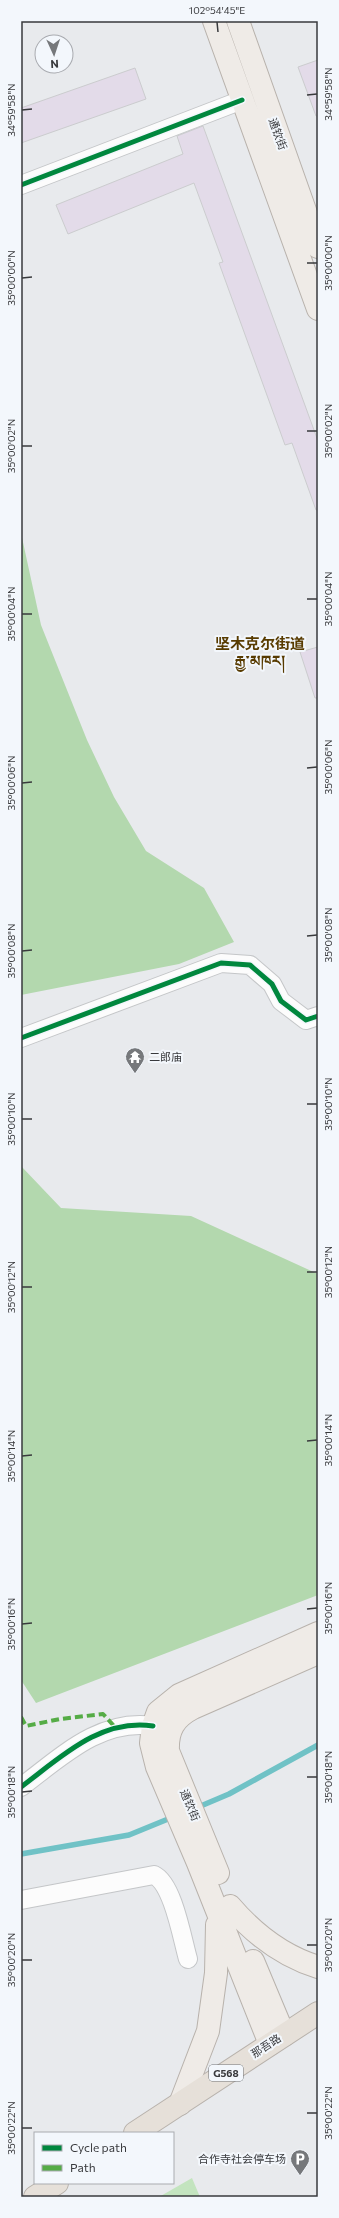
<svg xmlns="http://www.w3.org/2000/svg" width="339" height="2218" font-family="Commissioner,'Noto Sans SC','Noto Serif Tibetan',sans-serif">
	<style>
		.green { fill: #c3e4bf }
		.forest { fill: #b3d8ae }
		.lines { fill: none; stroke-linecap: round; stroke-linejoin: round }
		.stream { stroke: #70c2c6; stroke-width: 5.5 }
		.building { fill: #e3dbe9; stroke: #cbccce }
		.minor-casing { stroke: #c4c6c8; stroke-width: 20 }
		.major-casing { stroke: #b8b2ac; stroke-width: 24 }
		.highway-casing { stroke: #b8b2ac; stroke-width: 24 }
		.minor { stroke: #fcfcfc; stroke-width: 18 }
		.major { stroke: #efebe7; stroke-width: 22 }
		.highway { stroke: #e6e0d9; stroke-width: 22 }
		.quiet { stroke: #55ac46; stroke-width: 4; stroke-dasharray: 8 4; stroke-linecap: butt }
		.cycleway-casing { stroke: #f3f7fc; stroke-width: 8 }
		.cycleway { stroke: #00873e; stroke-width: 5 }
		.ticks { fill: none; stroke: #393a3d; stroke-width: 1.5 }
		.labels { text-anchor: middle; stroke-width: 4; stroke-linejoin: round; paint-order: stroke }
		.shield { fill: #f3f7fc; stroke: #717376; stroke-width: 1 }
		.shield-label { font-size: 10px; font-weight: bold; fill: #393a3d }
		.street-label { font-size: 11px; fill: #393a3d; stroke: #f3f7fc }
		.poi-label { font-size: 11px; fill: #393a3d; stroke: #f3f7fc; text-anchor: start }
		.district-label { font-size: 15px; font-weight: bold; fill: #583b00; stroke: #f3f7fc }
		.neatline { fill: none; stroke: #393a3d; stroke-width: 1.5 }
		.ticks-label { font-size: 10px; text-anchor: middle; fill: #393a3d }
	</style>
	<rect width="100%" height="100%" fill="#e8eaed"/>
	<path class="green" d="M192 2178 200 2197H159Z"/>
	<path class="forest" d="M21 533 41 625 87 740 114 797 146 851 204 888 234 942 179 964 21 995Z
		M21 1166 61 1208 191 1216 318 1274V1595L36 1703 21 1680Z"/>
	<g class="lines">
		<path class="stream" d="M196 1808 229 1794 318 1745
			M21 1854 129 1835 173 1817"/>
	</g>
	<path class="building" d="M318 60V116H316L298 67Z
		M135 68 146 99 21 143V108Z
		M203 126 318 441V510H316L292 443 285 445 219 263 223 262 194 183 68 234 56 205 183 154 177 136Z
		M318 647V698H315L300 652Z"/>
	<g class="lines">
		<defs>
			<path id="minor" d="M21 185 242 100
				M21 1038 221 963 250 965 272 984 281 1001 306 1020 318 1016
				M21 1787C60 1758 100 1718 153 1726
				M21 1900 154 1875C173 1884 182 1938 188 1959"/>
			<path id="major" d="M214 21 318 309
				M238 21 318 247
				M218 1873 168 1751C167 1730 174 1718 193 1708L318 1653
				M230 1906C254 1934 282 1956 318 1967
				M253 1961 284 2035
				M270 2044 198 1863 157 1767 151 1743 153 1726 158 1712 179 1695 318 1633
				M180 2104 208 2031 216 1973 217 1925"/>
			<path id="highway" d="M135 2133 318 2013
				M35 2197 57 2183"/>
		</defs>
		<use href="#minor" class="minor-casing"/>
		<use href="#major" class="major-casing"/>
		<use href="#highway" class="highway-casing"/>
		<use href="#minor" class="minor"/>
		<use href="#major" class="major"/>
		<use href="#highway" class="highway"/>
		<path class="quiet" d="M21 1717 26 1726 60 1719 103 1714 115 1727"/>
		<defs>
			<path id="cycleway" d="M21 185 242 100
				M21 1038 221 963 250 965 272 984 281 1001 306 1020 318 1016
				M21 1787C60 1758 100 1718 153 1726"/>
		</defs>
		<use href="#cycleway" class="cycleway-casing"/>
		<use href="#cycleway" class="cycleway"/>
	</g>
	<path class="ticks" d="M217 22 218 32M307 95 317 94M22 110 32 109M307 263H317M22 278 32 277M307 431H317M22 446H32M307 599H317M22 614H32M307 768 317 767M22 783 32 782M307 936 317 935M22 951 32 950M307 1104H317M22 1119H32M307 1272H317M22 1287H32M307 1441 317 1440M22 1456 32 1455M307 1609 317 1608M22 1624 32 1623M307 1777H317M22 1792 32 1791M307 1945H317M22 1960H32M307 2113H317M22 2128H32"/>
	<defs>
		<symbol id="temple-pin" viewBox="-11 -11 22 30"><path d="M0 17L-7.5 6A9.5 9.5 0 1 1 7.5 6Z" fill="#76787b" stroke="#f3f7fc"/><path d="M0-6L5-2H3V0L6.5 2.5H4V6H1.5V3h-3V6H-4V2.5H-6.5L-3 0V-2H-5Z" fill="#fff"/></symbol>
		<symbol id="parking-pin" viewBox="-11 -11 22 30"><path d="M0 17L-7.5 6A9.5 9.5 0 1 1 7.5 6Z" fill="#76787b" stroke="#f3f7fc"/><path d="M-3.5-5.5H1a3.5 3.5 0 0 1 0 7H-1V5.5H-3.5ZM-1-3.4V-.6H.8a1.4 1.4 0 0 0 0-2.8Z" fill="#fff"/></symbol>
	</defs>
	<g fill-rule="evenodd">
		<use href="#temple-pin" x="124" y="1046" width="22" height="30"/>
		<use href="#parking-pin" x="289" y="2148" width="22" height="30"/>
	</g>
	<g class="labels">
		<rect class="shield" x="209" y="2065" width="34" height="16" rx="3"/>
		<g class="shield-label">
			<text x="226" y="2077">G568</text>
		</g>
		<g class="street-label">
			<text transform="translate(278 134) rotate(70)" y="4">通钦街</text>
			<text transform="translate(190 1805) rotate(67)" y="4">通钦街</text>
			<text transform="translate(266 2046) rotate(-33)" y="4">那吾路</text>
		</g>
		<g class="poi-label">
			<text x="149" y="1061">二郎庙</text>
			<text x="286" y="2163" text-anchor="end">合作寺社会停车场</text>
		</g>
		<g class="district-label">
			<text x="260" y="649">坚木克尔街道<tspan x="260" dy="17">རྒྱ་མཁར།</tspan></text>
		</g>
	</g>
	<rect width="339" height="2218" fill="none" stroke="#f3f7fc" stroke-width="44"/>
	<rect x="34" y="2132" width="140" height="52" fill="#f3f7fc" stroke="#a9abb0"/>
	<rect x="42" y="2145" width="20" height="6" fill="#00873e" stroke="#a9abb0"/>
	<text x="70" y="2152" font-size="12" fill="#393a3d">Cycle path</text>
	<rect x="42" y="2165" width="20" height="6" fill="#55ac46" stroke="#a9abb0"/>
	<text x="70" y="2172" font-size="12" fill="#393a3d">Path</text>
	<g transform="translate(54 54) rotate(177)"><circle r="19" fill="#f3f7fc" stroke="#a9abb0"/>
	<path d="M0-3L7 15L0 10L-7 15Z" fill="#76787b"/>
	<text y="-6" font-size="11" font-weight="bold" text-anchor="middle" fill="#393a3d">N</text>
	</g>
	<rect x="22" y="22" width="295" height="2174" class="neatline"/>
	<g class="ticks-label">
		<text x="217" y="14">102°54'45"E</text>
		<text transform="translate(328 94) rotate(-90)" y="4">34°59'58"N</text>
		<text transform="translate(11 110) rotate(-90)" y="4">34°59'58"N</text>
		<text transform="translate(328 263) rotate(-90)" y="4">35°00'00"N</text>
		<text transform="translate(11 278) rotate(-90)" y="4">35°00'00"N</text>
		<text transform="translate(328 431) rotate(-90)" y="4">35°00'02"N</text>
		<text transform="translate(11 446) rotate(-90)" y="4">35°00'02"N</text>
		<text transform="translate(328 599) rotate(-90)" y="4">35°00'04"N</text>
		<text transform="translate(11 614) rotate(-90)" y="4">35°00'04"N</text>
		<text transform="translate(328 767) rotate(-90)" y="4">35°00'06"N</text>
		<text transform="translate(11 783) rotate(-90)" y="4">35°00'06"N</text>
		<text transform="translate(328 935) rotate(-90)" y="4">35°00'08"N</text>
		<text transform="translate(11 951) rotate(-90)" y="4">35°00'08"N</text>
		<text transform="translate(328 1104) rotate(-90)" y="4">35°00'10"N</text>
		<text transform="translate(11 1119) rotate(-90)" y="4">35°00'10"N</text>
		<text transform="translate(328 1272) rotate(-90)" y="4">35°00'12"N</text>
		<text transform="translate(11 1287) rotate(-90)" y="4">35°00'12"N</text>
		<text transform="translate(328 1440) rotate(-90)" y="4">35°00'14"N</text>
		<text transform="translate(11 1456) rotate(-90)" y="4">35°00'14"N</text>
		<text transform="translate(328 1608) rotate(-90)" y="4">35°00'16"N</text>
		<text transform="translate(11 1624) rotate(-90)" y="4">35°00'16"N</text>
		<text transform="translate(328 1777) rotate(-90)" y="4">35°00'18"N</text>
		<text transform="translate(11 1792) rotate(-90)" y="4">35°00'18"N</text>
		<text transform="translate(328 1945) rotate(-90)" y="4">35°00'20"N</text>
		<text transform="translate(11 1960) rotate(-90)" y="4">35°00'20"N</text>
		<text transform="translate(328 2113) rotate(-90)" y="4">35°00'22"N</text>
		<text transform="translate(11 2128) rotate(-90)" y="4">35°00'22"N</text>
	</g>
</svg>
